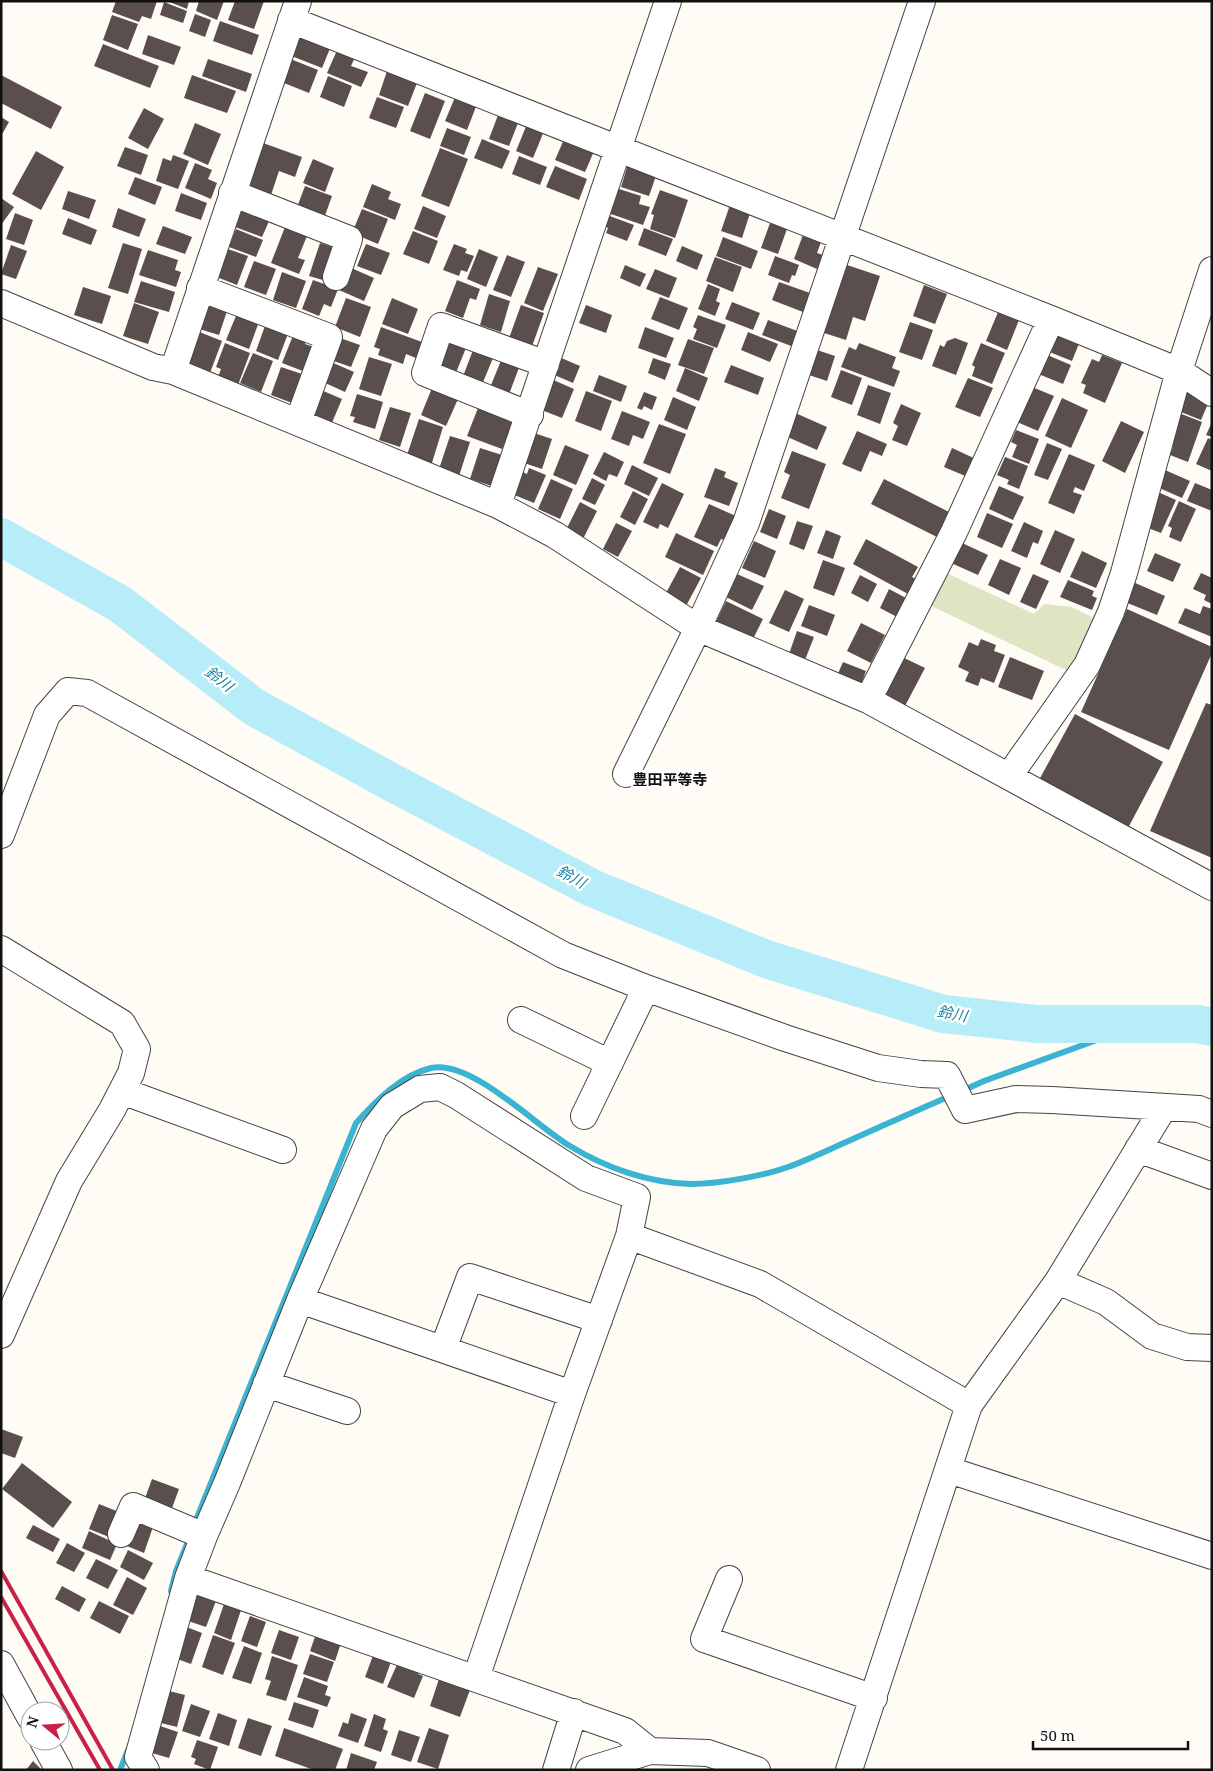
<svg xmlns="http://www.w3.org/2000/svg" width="1213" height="1771" font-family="'Noto Serif','Noto Sans JP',serif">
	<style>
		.cemetery { fill: #dfe4c3 }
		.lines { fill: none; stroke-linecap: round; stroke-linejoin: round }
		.stream { stroke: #3bb3d3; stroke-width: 6 }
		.river { stroke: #b7edf9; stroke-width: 38 }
		.building { fill: #5a4f4c }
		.minor-casing { stroke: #444; stroke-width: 28 }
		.minor { stroke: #fff; stroke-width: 26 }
		.rail { stroke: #c82249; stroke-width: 4 }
		.labels { text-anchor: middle; stroke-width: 5; stroke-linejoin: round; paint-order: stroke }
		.water-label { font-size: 15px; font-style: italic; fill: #137fa2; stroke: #fff }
		.neighbourhood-label { font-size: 15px; font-weight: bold; fill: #111; stroke: #fff }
	</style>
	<rect width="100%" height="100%" fill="#fffbf5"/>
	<path class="cemetery" d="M942 571 1034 614 1044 604 1072 607 1098 620 1070 672 927 604Z"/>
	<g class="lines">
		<path class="stream" d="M962 1091 984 1081 1141 1024
			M194 1525 356 1123C376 1101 401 1075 431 1068 471 1059 536 1126 570 1146 606 1168 649 1183 691 1184 718 1184 763 1176 788 1167 810 1159 832 1148 853 1139 886 1124 918 1110 950 1096
			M171 1591 176 1571 190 1537
			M120 1770 128 1750"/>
		<path class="river" d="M1 537 120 604 254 707 393 783 592 888 766 959 943 1014 1037 1024H1197L1212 1027"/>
	</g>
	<path class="building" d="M116 1H157L151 19 142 16 139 22 112 12Z
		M167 1H189L187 9Z
		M199 1H224L217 20 196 11Z
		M235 1H264L254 29 228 20Z
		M164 2 187 11 183 23 160 15Z
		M195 14 211 20 205 37 189 31Z
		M112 15 138 24 128 50 103 40Z
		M220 21 259 35 252 55 213 41Z
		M298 33 331 46 322 68 289 55Z
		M148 35 181 47 174 65 142 54Z
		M103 44 159 66 150 88 94 66Z
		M338 48 356 55 351 66 368 72 361 87 327 73Z
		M288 58 318 70 309 93 279 81Z
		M208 59 252 74 246 92 202 76Z
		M387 71 417 83 408 106 379 95Z
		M1 75 62 107 51 129 1 103Z
		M192 75 236 91 227 113 184 98Z
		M328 76 352 86 344 107 320 97Z
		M425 93 445 101 430 139 410 131Z
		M456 95 477 104 467 130 445 121Z
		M377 97 404 107 396 128 369 118Z
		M144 108 164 119 148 149 128 138Z
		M498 115 518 123 509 146 489 139Z
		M1 117 9 122 1 136Z
		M195 123 221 134 208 165 183 154Z
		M527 124 544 131 533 158 516 151Z
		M447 128 471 137 464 155 440 146Z
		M565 137 595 149 585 172 555 160Z
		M482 139 510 151 502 169 474 158Z
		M263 143 302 157 295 177 279 171 270 198 247 190Z
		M125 147 148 155 141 175 117 166Z
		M440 148 468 159 449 207 421 196Z
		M36 151 64 167 41 210 12 194Z
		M173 155 189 161 178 189 156 181 163 158 171 161Z
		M519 156 547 167 540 185 512 174Z
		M313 159 334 168 325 192 303 183Z
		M195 163 212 170 208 179 217 183 211 199 185 188Z
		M628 164 657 173 649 196 621 187Z
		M555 166 587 179 579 200 546 187Z
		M135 177 162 187 155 205 128 194Z
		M372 184 391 192 388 199 401 204 395 220 363 207Z
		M305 186 332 196 323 221 296 210Z
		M616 188 641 196 639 204 650 207 643 225 608 213Z
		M660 190 688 200 675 238 650 229 654 215 651 214Z
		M68 191 96 200 89 219 62 209Z
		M181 193 207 203 201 220 175 211Z
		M1 198 14 207 1 225Z
		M731 202 751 210 742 238 721 231Z
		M423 206 446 216 437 238 414 229Z
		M118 208 146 219 139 237 112 227Z
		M243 208 270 219 262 237 235 227Z
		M362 209 388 219 378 244 352 233Z
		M15 213 33 220 24 245 6 239Z
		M607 215 634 225 627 241 606 233 608 228 603 225Z
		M68 218 97 230 91 245 62 234Z
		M770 223 787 229 778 254 761 248Z
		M163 226 192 237 185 254 156 244Z
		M285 227 307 236 298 258 305 260 299 274 271 263Z
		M644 228 673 239 666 256 638 245Z
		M236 229 263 240 256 257 229 247Z
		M413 231 438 241 429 264 403 254Z
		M803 235 821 242 817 253 823 255 817 269 794 259Z
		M723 237 758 251 751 269 716 256Z
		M123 243 142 249 128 294 108 288Z
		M320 243 336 248 326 281 309 276Z
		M366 244 390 253 381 275 357 266Z
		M454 244 467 249 465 253 474 256 467 272 461 270 459 276 443 270Z
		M11 245 27 251 16 279 1 274Z
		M682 246 703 255 697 270 676 261Z
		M225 248 248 256 237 285 214 276Z
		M479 249 498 257 486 287 467 279Z
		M148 250 178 260 175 270 181 272 176 287 139 275Z
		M507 255 525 262 511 297 493 290Z
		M775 256 799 265 795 276 792 275 789 283 768 275Z
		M715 257 742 267 733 292 706 281Z
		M254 261 276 269 266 295 244 287Z
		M625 265 646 274 640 287 620 278Z
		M847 265 880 276 865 321 853 317 846 340 824 333Z
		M349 267 374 278 364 301 339 290Z
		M538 267 558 274 543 311 524 303Z
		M655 269 677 278 669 298 646 289Z
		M282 272 306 281 296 308 273 300Z
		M313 280 338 289 331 307 324 304 319 316 302 309Z
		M457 280 480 289 476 300 470 298 463 318 445 311Z
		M141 281 175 292 169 312 134 302Z
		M779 282 810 293 803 312 772 300Z
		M708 284 720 289 716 301 720 303 715 316 698 309Z
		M924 285 947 294 935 324 913 316Z
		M83 287 111 296 102 324 74 315Z
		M489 294 510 301 501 332 480 325Z
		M660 297 688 308 679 330 651 319Z
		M206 298 229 305 219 335 196 328Z
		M346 298 371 307 360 337 335 327Z
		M392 298 418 309 408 334 382 324Z
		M732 302 760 313 753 330 725 319Z
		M134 303 159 312 148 344 123 336Z
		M521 305 544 313 531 349 508 341Z
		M586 305 612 315 606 333 579 323Z
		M238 311 260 319 249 349 226 340Z
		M998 312 1019 320 1007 350 986 341Z
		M698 315 726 325 717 348 693 339 697 329 693 327Z
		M768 320 800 332 794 347 762 335Z
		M910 322 933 330 922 360 899 352Z
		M266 323 289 331 278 360 256 351Z
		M381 327 422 342 416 358 406 354 403 364 378 355 380 349 374 347Z
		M645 327 674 338 666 358 638 348Z
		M197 331 222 341 210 373 185 364Z
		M1055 331 1080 341 1072 361 1047 351Z
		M748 332 778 344 770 362 741 350Z
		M294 333 308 338 305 344 317 348 308 373 282 363Z
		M340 338 360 345 351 367 331 360Z
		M955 338 968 343 956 375 932 366 940 345 944 347 947 341Z
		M688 339 714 348 704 374 678 365Z
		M447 340 466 348 455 375 440 369 442 365 438 363Z
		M225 343 250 353 238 385 218 377 221 369 216 367Z
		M859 343 896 357 892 368 900 371 894 387 841 367 849 347 856 350Z
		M981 343 1005 353 992 384 972 376 975 367 972 365Z
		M814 349 835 356 827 381 806 374Z
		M473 350 493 358 481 387 462 379Z
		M253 353 273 361 261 392 240 383Z
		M1045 354 1071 365 1063 384 1036 373Z
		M1102 355 1122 363 1105 403 1083 393 1086 385 1081 383 1092 359 1099 362Z
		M369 357 392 364 381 396 359 389Z
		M559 357 580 366 573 383 552 374Z
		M502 358 520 365 508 397 489 390Z
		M653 358 671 364 665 380 648 373Z
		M331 362 354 372 345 392 323 382Z
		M731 365 764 378 758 395 724 382Z
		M281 367 302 374 292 403 271 395Z
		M685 368 708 378 699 401 676 391Z
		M841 370 862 378 852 405 831 397Z
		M599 375 627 386 621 402 593 391Z
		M968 378 993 388 980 417 955 407Z
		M551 379 574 389 562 418 539 409Z
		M868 385 891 393 880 424 857 415Z
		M1185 386 1210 399 1201 420 1176 410Z
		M1032 387 1054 396 1038 431 1017 422Z
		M432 388 458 399 446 426 421 415Z
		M321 390 342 399 331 425 310 416Z
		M586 391 612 401 601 431 575 421Z
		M644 392 657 397 652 410 644 406 642 410 637 408Z
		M357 394 383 402 375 429 353 422 355 417 350 416Z
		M673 397 696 407 687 430 664 420Z
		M1062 398 1088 410 1071 448 1045 436Z
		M901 404 921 413 907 446 892 440 898 426 893 423Z
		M390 407 411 413 400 447 379 440Z
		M478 408 513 422 502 449 467 436Z
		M622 411 650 422 643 439 633 435 629 446 611 439Z
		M793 412 827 427 817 450 783 435Z
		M1179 413 1202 422 1188 462 1170 455 1173 447 1167 444Z
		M419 419 443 427 431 466 406 458Z
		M1121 421 1144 432 1125 473 1102 461Z
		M1212 422V437L1206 435Z
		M659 424 686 434 670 474 643 463Z
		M1016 430 1039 439 1029 464 1012 457 1017 445 1011 442Z
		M857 431 887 444 882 456 870 451 861 472 842 464Z
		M534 433 552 439 542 469 524 463Z
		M450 436 470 442 459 476 439 469Z
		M1208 438 1212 440V471L1196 464Z
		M1047 443 1062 449 1048 480 1034 475Z
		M565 445 589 455 576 485 553 475Z
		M480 448 502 455 492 486 470 479Z
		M952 448 978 460 970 478 944 467Z
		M792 451 826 464 809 509 781 498 790 475 784 472Z
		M604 452 624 462 617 477 609 474 606 481 593 474Z
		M1069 454 1095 465 1084 491 1075 487 1073 492 1082 495 1074 514 1048 503Z
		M1005 457 1028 466 1019 489 1007 484 1009 480 997 475Z
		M632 465 658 478 649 496 624 484Z
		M529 468 546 475 534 503 512 494 521 471 527 474Z
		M715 468 726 472 724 477 738 483 729 506 704 497Z
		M1165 470 1190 481 1182 498 1157 487Z
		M592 478 605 485 595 505 582 499Z
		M551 479 573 489 560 519 538 509Z
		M884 479 949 512 937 537 871 504Z
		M662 483 684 494 668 528 660 524 658 529 643 522Z
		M1195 483 1212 490V511L1187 501Z
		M999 486 1024 497 1013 520 989 509Z
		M633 491 648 499 635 525 620 517Z
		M1158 492 1176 500 1161 533 1148 528Z
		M1179 501 1196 509 1181 542 1169 537 1172 528 1168 526Z
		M580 502 597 511 581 543 564 534Z
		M709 504 738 517 727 541 721 539 717 547 694 537Z
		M769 509 786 516 777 539 760 532Z
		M987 513 1013 524 1002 548 977 537Z
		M797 521 813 526 804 550 789 544Z
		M1024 522 1043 531 1038 544 1033 542 1027 558 1011 551Z
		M616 523 632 531 618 557 603 549Z
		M826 530 841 536 833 559 817 553Z
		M1055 530 1075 539 1060 573 1040 564Z
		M676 533 714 551 703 575 665 557Z
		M866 539 918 567 912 577 916 579 908 594 853 564Z
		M754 541 776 551 765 578 742 568Z
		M960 542 988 555 978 575 951 563Z
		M1082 551 1107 563 1096 588 1070 577Z
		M1155 553 1181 564 1173 582 1147 571Z
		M1000 559 1021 568 1009 595 988 585Z
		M823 560 845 568 834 596 813 588Z
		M680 567 701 578 686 606 665 595Z
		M1201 573 1212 578V604L1204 600 1206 595 1193 589Z
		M737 574 764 586 752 610 726 597Z
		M1033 574 1049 581 1036 609 1020 602Z
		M860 575 877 584 868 602 851 593Z
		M1068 580 1094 591 1092 596 1097 598 1092 610 1060 597Z
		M1133 582 1165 596 1157 615 1125 602Z
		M889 589 906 598 897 617 880 608Z
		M785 590 804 599 789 632 769 623Z
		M726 601 763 619 751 643 714 626Z
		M809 605 835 615 827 636 801 626Z
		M1203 606 1212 609V637L1178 623 1185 608 1200 614Z
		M1127 609 1212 647V653L1169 750 1081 712Z
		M861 623 885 635 871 663 847 651Z
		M797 631 814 637 805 660 789 654Z
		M981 639 996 645 994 651 1005 655 994 683 981 678 978 686 965 681 969 672 958 667 969 642 978 646Z
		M900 656 925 668 905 706 881 694Z
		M1010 657 1044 671 1032 700 998 687Z
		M843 662 866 671 860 687 836 678Z
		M1206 703 1212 705V858L1150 831Z
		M1075 714 1163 762 1128 828 1039 780Z
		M1 1429 23 1437 15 1458 1 1453Z
		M22 1463 72 1502 53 1528 2 1489Z
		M152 1479 179 1489 172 1508 159 1503 144 1501Z
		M99 1504 119 1512 109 1537 89 1529Z
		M138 1518 154 1524 144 1553 127 1546Z
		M33 1525 60 1539 53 1552 26 1538Z
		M89 1531 117 1544 110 1560 82 1548Z
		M67 1543 85 1553 74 1572 56 1563Z
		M128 1550 153 1563 144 1580 120 1567Z
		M96 1559 118 1570 108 1589 86 1578Z
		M127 1577 147 1588 133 1615 113 1605Z
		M62 1586 86 1599 79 1612 55 1599Z
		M197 1594 216 1601 206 1627 188 1621Z
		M99 1601 129 1616 120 1634 90 1618Z
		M224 1604 241 1610 231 1640 214 1633Z
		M250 1616 266 1622 257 1647 241 1641Z
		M184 1626 202 1633 191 1664 172 1657Z
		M279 1630 299 1637 291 1660 271 1653Z
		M317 1631 342 1640 335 1661 310 1651Z
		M213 1635 235 1643 223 1675 202 1667Z
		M244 1646 262 1653 251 1684 232 1678Z
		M374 1653 392 1659 383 1684 365 1677Z
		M310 1654 334 1662 327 1682 303 1674Z
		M272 1656 298 1665 286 1701 266 1695 271 1681 265 1679Z
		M399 1660 420 1668 418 1674 423 1676 414 1698 387 1687Z
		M440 1676 471 1687 460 1717 430 1706Z
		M304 1677 328 1686 325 1695 331 1697 327 1707 297 1697Z
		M165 1690 185 1695 177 1727 157 1722Z
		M294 1702 319 1710 313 1728 288 1720Z
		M191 1704 210 1711 200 1737 182 1731Z
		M218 1713 237 1720 229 1746 209 1739Z
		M351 1713 367 1719 358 1743 338 1736 343 1722 348 1724Z
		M374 1714 386 1719 383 1729 388 1731 381 1752 364 1746Z
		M248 1718 272 1726 261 1756 238 1748Z
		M160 1726 178 1732 169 1758 152 1753Z
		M284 1728 343 1749 335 1770H314L275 1756Z
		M429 1728 449 1735 438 1769 417 1762Z
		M399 1730 420 1737 411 1762 391 1755Z
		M197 1740 218 1747 210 1770 194 1764 196 1759 191 1757Z
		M351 1753 377 1762 374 1770H346Z
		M33 1761 42 1770H26Z"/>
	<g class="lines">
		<defs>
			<path id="minor" d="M291 20 1051 319 1179 371 1212 393
				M232 193 349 239 336 277
				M200 288 329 337 298 422
				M1 303 153 367 173 371 498 505 555 535 698 628 868 700 1212 887
				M173 371 298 1
				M530 415 425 373 441 326 546 364
				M498 505 668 1
				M868 700 954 532 1051 319
				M626 774 698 628 746 523 922 1
				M1009 776 1087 665 1111 612 1124 573 1179 371 1212 270
				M1 835 47 715 68 691 87 693 563 955 646 988 785 1038 878 1068 921 1074 947 1075 965 1110 1016 1099 1052 1100 1199 1109 1212 1114
				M1 949 122 1023 137 1049 131 1073 112 1110 69 1181 1 1335
				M521 1020 610 1063
				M122 1091 283 1150
				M584 1116 646 988
				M1138 1149 1212 1176
				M629 1236 760 1284 969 1405
				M1058 1281 1106 1302 1152 1336 1187 1347 1212 1348
				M300 1300 572 1394
				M443 1349 470 1277 599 1320
				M266 1384 347 1411
				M949 1470 1212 1556
				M121 1534 133 1506 204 1536
				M188 1578 625 1731 650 1751
				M729 1579 704 1639 874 1698
				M1 1664 30 1717
				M43 1741 59 1770
				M146 1770 138 1757 188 1578 204 1536 227 1483 300 1300 374 1129 392 1106 420 1089 440 1087 456 1095 586 1178 637 1197 629 1236 572 1394 476 1678
				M556 1770 574 1712
				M589 1770 650 1751 708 1753 757 1770
				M849 1770 969 1405 1058 1281 1164 1107"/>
		</defs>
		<use href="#minor" class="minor-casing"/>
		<use href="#minor" class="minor"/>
		<path class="rail" d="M1 1571 113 1770
			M1 1597 100 1770"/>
	</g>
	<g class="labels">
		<g class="water-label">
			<text transform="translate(219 679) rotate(38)" y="5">鈴川</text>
			<text transform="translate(571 877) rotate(28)" y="5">鈴川</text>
			<text transform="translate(952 1014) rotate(10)" y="5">鈴川</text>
		</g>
		<g class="neighbourhood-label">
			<text x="670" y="785">豊田平等寺</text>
		</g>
	</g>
	<rect width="1213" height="1771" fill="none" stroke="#111111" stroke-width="5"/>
	<g transform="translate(45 1726) rotate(288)"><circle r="24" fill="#ffffff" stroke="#a0a0a0"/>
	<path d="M0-4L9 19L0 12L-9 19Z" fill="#c82249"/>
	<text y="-8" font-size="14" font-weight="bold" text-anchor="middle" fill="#111111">N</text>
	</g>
	<path d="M1033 1741v8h155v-8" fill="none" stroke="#111111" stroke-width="2.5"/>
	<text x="1040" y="1741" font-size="15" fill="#111111" stroke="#ffffff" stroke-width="4" paint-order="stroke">50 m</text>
</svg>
